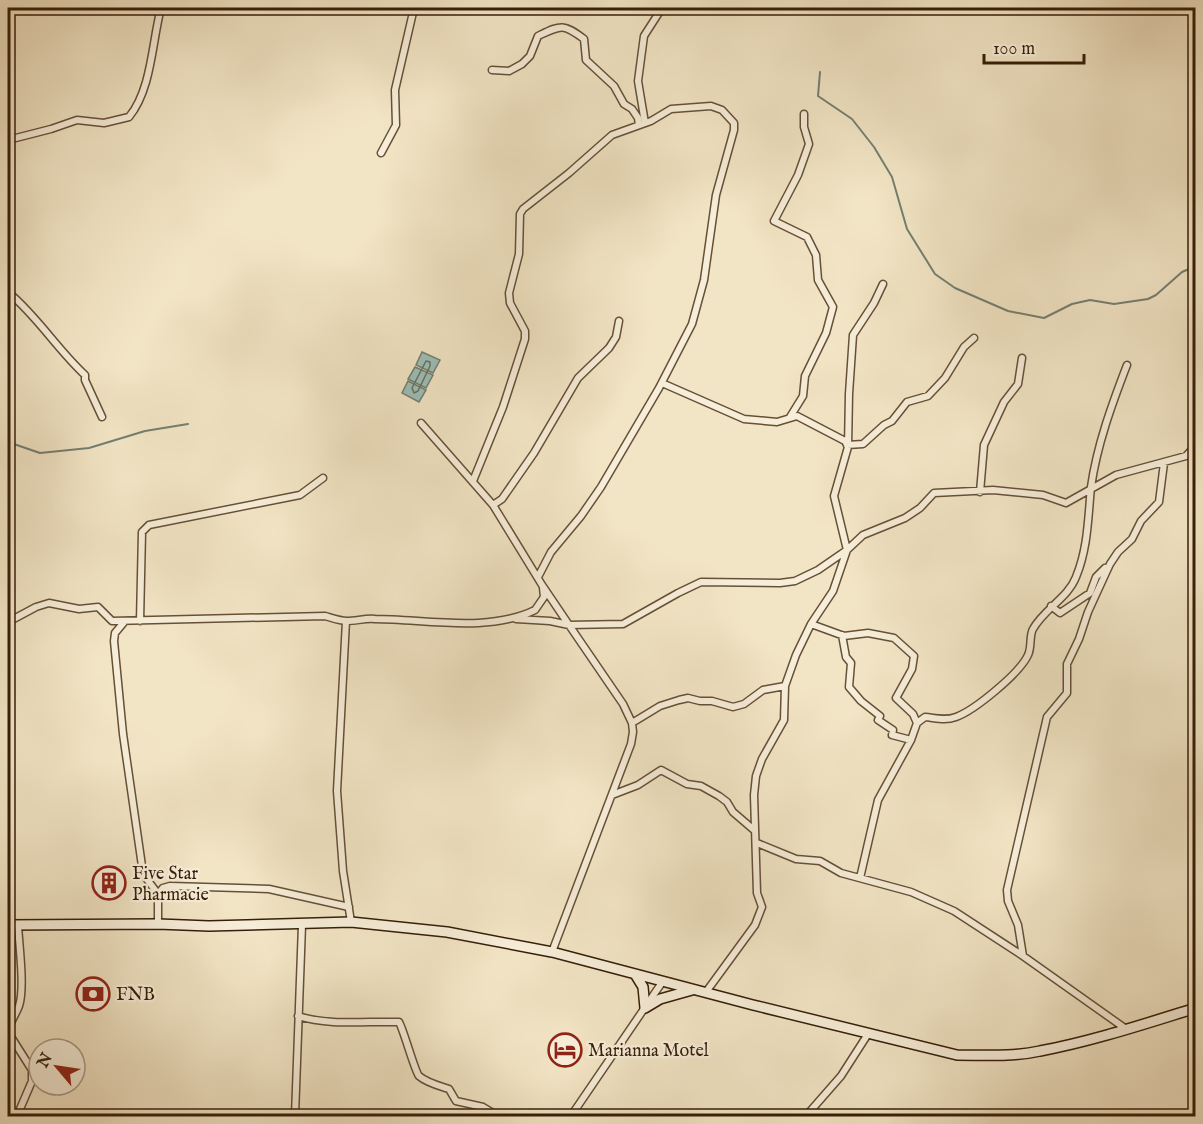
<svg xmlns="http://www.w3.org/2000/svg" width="1203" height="1124" font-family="'IM FELL English',serif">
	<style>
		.water { fill: #9cbfb8; stroke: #737f72; stroke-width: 1.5 }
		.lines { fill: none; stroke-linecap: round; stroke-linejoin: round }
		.shore { stroke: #696e60; stroke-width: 1.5 }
		.stream { stroke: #737f72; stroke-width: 2 }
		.street-casing { stroke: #655038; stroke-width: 9 }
		.secondary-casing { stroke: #361e09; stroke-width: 12 }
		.street { stroke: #f7eed9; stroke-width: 6 }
		.secondary { stroke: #f7eed9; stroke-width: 9 }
		.labels { text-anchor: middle; stroke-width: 4.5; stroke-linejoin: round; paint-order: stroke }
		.poi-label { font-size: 18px; fill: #361e09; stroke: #f7eed9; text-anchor: start }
	</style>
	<rect width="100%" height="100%" fill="#f2e5c5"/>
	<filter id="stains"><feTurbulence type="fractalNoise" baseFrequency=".00333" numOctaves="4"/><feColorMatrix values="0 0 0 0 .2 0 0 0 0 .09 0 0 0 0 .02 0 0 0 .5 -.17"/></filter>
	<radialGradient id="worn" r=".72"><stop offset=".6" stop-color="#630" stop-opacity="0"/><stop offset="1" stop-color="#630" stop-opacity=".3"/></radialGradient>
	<path class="water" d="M422 352 440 360 433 373 416 365Z
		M415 367 433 375 426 388 408 379Z
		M408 381 426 390 419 402 402 393Z"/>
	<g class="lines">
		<path class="shore" d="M426 361 430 362V366L418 391 414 393 412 388Z"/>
		<path class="stream" d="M820 72 818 96 852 119 874 147 892 177 907 229 935 274 955 288 1008 311 1044 318 1072 304 1090 300 1114 304 1148 299 1156 295 1182 272 1196 266
			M8 442 40 453 89 448 145 431 188 424"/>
		<defs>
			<path id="street" d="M492 70 509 71 522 64 530 56 538 36C561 25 563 23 584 39L586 60 614 86 624 104 632 109 638 118 639 125
				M645 123 638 81 644 36 662 8
				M8 140 51 129 77 120 104 123 129 117C152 89 152 41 161 8
				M381 153 396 125 395 90 414 8
				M8 292C37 316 57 349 85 375V380L102 417
				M662 383 744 419 777 422 797 416 845 441 847 445
				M790 417 803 396 805 376 826 333 833 307 818 280 816 255 807 237 774 221 798 175 809 144 804 127V114
				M421 423 493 505 542 585 569 625 623 624 678 593 701 582 780 583 795 581 818 570 847 550 863 535 905 518 920 508 934 493 993 490 1043 495 1066 503 1116 475 1186 456 1196 445
				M847 445 863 444 884 425 892 421 907 402 928 396 945 378 964 347 974 338
				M473 481 503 407 525 339V331L510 303 509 293 519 254 520 214 523 209 569 173 612 135 651 121 671 109 711 106 722 110 734 123V130L716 195 704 280 692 324 659 388 601 487 581 516 551 552 538 577
				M980 492 984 445 1004 402 1018 384 1022 358
				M493 505 502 499 534 453 578 378 609 348 616 337 619 321
				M1051 606 1060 613 1090 593 1096 577 1105 568
				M516 619 550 621 569 625 623 704 632 723 633 732 631 744 552 952
				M125 621 115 633 114 641 123 734 142 866 146 878 158 894V924
				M140 621 142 532 149 525 300 495 323 478
				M346 621 337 791 343 871 351 922
				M8 622 36 607 49 603 79 609 98 607 112 621 325 616C332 618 340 621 347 621 356 621 366 618 375 619 425 619 488 633 535 610L544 597 543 588
				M811 624 844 636 868 633 894 638 914 656 912 669 896 698 913 714 917 723
				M842 635 846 657 851 663 849 687 861 701 880 716 878 720 893 730 892 735 911 740
				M632 723 660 706 679 700 688 698 700 701H712L733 707 744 704 763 690 785 686
				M612 795 638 785 661 770 687 784 701 786 719 796 727 802 733 812 754 830
				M757 843 796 859 820 861 841 873 911 892 954 911 1023 956 1126 1029
				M860 878 878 800 911 740 917 723 925 717C936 718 945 721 956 717 975 710 1020 673 1028 655 1032 647 1029 636 1033 629 1044 609 1068 598 1076 577 1088 548 1088 518 1091 487 1097 445 1112 404 1127 365
				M158 894 163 888 170 886 269 889 349 907
				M1023 956 1018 925 1008 901 1007 890 1047 717 1067 693V664L1079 639 1088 612 1110 564 1118 552 1132 539 1141 521 1159 502 1164 463
				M706 992 755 925 762 907 757 893 754 795 756 776 762 759 784 720 785 686 796 655 811 624 833 591 847 550 834 496 848 447 849 394 853 335 874 303 883 284
				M298 1016C329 1026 367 1021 399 1022 404 1031 415 1072 419 1076 427 1083 440 1086 449 1089L456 1101 483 1107 498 1116
				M17 1116 32 1081V1070L8 1032C11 1019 15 1017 19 1006 25 988 19 945 18 925
				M295 1116 302 925
				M571 1116 663 981
				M806 1116 841 1076 868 1034"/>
			<path id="secondary" d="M8 925 158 924 209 926 351 922 447 932 552 952 753 1005 957 1055C984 1055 1013 1057 1040 1051 1093 1041 1144 1024 1196 1008
				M635 974 643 987 645 1008 660 999 692 990"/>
		</defs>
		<use href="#street" class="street-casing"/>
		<use href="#secondary" class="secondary-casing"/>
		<use href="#street" class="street"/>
		<use href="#secondary" class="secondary"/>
	</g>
	<defs>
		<symbol id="building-ring" viewBox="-11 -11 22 22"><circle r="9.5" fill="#f7eed9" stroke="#8f2418" stroke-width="1.5"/><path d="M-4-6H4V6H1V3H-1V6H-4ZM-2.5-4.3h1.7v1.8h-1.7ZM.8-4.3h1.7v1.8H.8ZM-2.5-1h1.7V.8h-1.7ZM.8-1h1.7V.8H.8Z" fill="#8f2418"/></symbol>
		<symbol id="bank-ring" viewBox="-11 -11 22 22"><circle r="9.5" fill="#f7eed9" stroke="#8f2418" stroke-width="1.5"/><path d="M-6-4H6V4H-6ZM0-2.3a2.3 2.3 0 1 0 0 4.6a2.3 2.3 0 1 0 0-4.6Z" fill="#8f2418"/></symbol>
		<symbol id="hotel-ring" viewBox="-11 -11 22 22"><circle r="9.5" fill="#f7eed9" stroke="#8f2418" stroke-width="1.5"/><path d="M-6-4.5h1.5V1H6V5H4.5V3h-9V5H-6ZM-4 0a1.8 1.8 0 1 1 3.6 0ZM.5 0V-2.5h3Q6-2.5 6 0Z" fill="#8f2418"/></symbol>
	</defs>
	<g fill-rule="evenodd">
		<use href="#building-ring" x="90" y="864" width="38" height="38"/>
		<use href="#bank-ring" x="74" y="975" width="38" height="38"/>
		<use href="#hotel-ring" x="546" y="1031" width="38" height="38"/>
	</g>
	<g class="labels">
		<g class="poi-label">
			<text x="132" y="879">Five Star<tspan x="132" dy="21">Pharmacie</tspan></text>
			<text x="116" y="1000">FNB</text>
			<text x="588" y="1056">Marianna Motel</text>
		</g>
	</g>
	<rect width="1203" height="1124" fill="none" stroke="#f2e5c5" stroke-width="30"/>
	<rect x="9" y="9" width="1185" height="1106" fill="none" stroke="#361e09" stroke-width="3"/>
	<rect x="15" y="15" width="1173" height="1094" fill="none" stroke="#361e09" stroke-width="1.5"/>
	<g transform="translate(57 1067) rotate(299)"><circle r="28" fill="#f7eed9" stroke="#aa9b86" stroke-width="1.5"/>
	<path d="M0-4.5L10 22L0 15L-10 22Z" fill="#8f2418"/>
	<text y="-9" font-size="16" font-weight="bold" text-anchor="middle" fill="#361e09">N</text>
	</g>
	<path d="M984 54v9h100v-9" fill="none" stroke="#361e09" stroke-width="3"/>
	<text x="993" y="54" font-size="18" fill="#361e09" stroke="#f7eed9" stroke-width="4.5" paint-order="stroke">100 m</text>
	<rect width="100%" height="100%" filter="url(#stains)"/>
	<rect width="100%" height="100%" fill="url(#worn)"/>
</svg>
